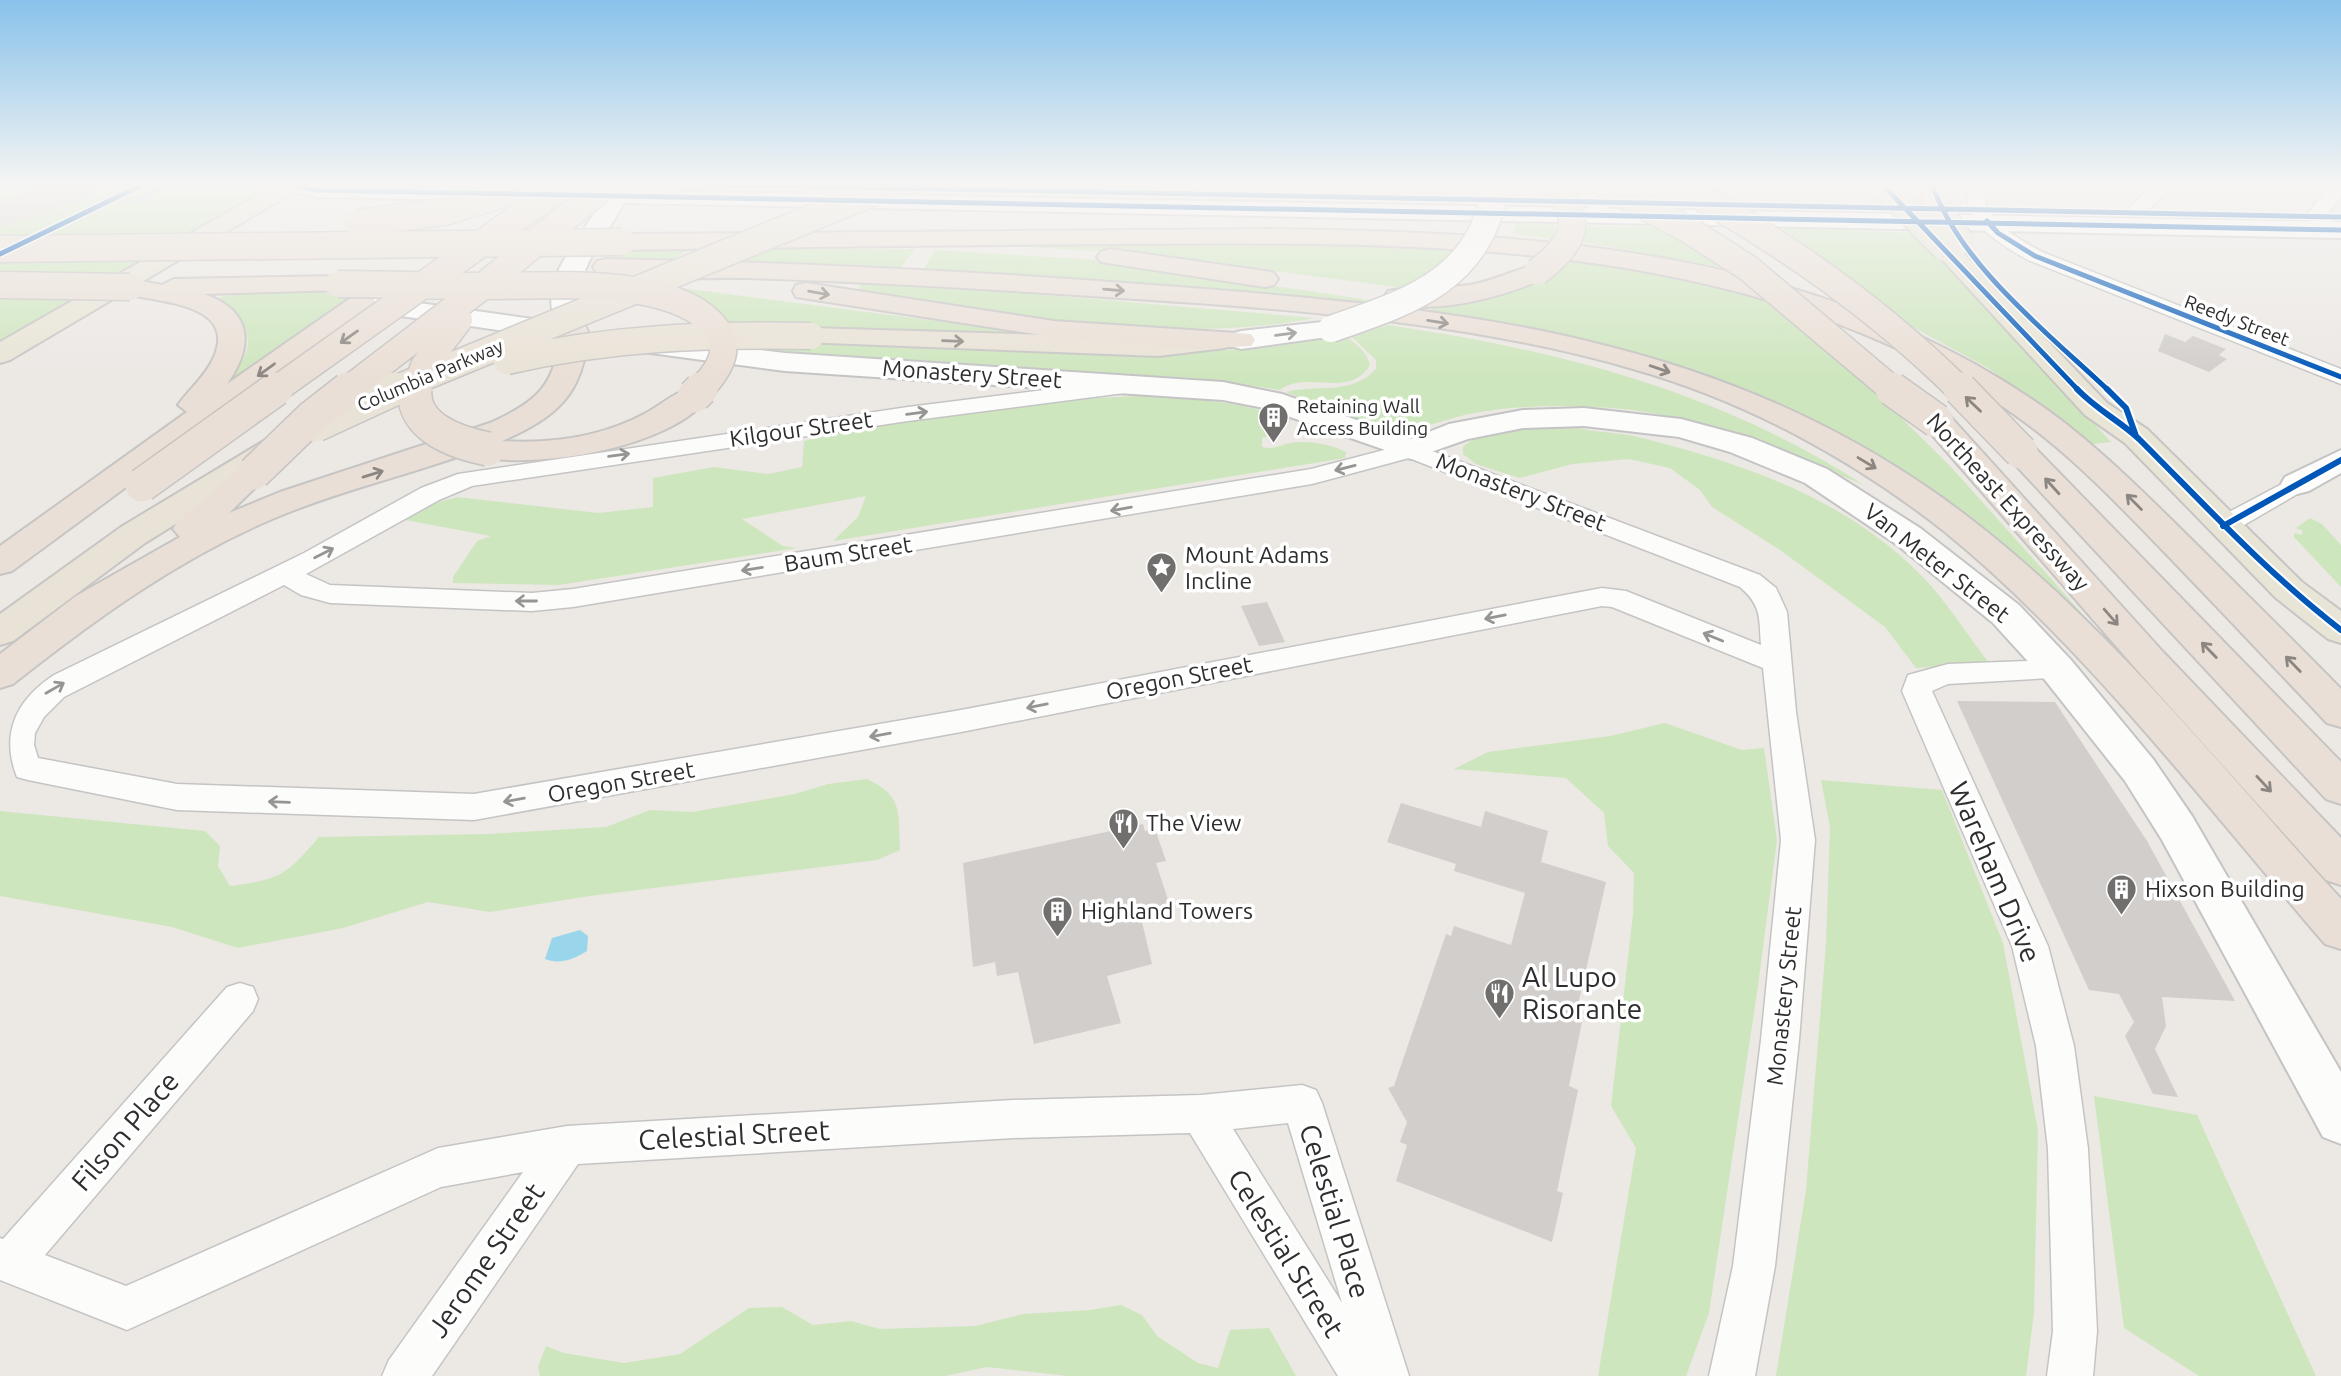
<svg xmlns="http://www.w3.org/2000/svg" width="2341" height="1376" font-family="Ubuntu,sans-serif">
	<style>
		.green { fill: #cee6be }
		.plaza { fill: #dad6d2 }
		.water { fill: #99d6ec }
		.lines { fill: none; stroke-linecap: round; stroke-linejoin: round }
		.stream { stroke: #99d6ec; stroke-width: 5 }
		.building { fill: #d1cecb }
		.minor-casing { stroke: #c5c4c5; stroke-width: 3 }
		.tertiary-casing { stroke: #c5c4c5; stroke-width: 4 }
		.secondary-casing { stroke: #c5c4c5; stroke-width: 4 }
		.primary-casing { stroke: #c6c5c4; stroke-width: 4 }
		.trunk-casing { stroke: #c6c5c4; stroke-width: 4 }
		.motorway-casing { stroke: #c6c5c4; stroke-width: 4 }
		.minor { fill: #fcfcfb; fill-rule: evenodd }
		.tertiary { fill: #fcfcfb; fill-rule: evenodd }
		.secondary { fill: #fcfcfb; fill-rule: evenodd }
		.primary { fill: #e8e4d6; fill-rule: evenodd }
		.trunk { fill: #e9e2d6; fill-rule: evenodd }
		.motorway { fill: #eadfd6; fill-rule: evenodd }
		.secondary-bridge-casing { stroke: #c5c4c5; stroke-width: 29; stroke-linecap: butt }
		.primary-bridge-casing { stroke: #c6c5c4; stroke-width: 29; stroke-linecap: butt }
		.trunk-bridge-far1-casing { stroke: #c6c5c4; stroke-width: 29; stroke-linecap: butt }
		.trunk-bridge-casing { stroke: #c6c5c4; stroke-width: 36; stroke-linecap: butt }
		.motorway-bridge-far1-casing { stroke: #c6c5c4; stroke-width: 29; stroke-linecap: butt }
		.motorway-bridge-casing { stroke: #c6c5c4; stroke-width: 36; stroke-linecap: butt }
		.secondary-bridge { stroke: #fcfcfb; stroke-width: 26 }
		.primary-bridge { stroke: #e8e4d6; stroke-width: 26 }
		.trunk-bridge-far1 { stroke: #e9e2d6; stroke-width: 26 }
		.trunk-bridge { stroke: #e9e2d6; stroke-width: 33 }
		.motorway-bridge-far1 { stroke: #eadfd6; stroke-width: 26 }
		.motorway-bridge { stroke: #eadfd6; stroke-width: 33 }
		.cycleway-far1-casing { stroke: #fff; stroke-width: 8 }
		.cycleway-casing { stroke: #fff; stroke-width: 10 }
		.cycleway-far1 { stroke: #0057b8; stroke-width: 5 }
		.cycleway { stroke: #0057b8; stroke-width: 6 }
		.oneway { stroke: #8c8682 }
		.oneway2 { stroke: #959594 }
		.oneway3 { stroke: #8c8882 }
		.labels { text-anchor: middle; stroke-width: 7; stroke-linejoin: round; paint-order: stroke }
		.far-street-label { font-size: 19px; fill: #2e2e2e; stroke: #fff }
		.far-poi-label { font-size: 19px; fill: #2e2e2e; stroke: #fff; text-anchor: start }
		.street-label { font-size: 23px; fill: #2e2e2e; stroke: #fff }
		.poi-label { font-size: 23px; fill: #2e2e2e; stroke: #fff; text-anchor: start }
		.near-street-label { font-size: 28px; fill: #2e2e2e; stroke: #fff }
		.near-poi-label { font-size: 28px; fill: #2e2e2e; stroke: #fff; text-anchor: start }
	</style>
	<rect width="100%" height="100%" fill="#ece8e4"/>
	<path class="green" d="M0 184H280L0 342Z
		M1054 194 1194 197 1177 204 1067 199Z
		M1516 223 1556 224 1557 233 1553 239 1514 234Z
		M1587 226 1670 227 1736 270 1582 242Z
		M1782 228 1914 233 1922 237 2111 442 2093 444 1988 368 1913 327Z
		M1265 242 1462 246 1439 267 1406 288 1148 255 999 245Z
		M765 249H915L900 269 737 262Z
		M690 250 671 260 614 259 620 251Z
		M935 250 1098 260 1376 301 1366 305 923 270Z
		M1573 257 1768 295 1849 366 1951 467 2087 619C2026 562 1964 509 1893 464 1753 374 1592 336 1430 310 1446 301 1460 301 1478 298 1513 291 1548 283 1573 257Z
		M862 284 1011 292 1315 318C1162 347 1008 312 857 292Z
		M681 288 1084 340 730 326 707 302 675 291Z
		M249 293H371L218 395C252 353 263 335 219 297Z
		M1388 325C1559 350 1718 391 1864 485 1777 449 1692 411 1596 407 1554 405 1510 406 1469 414 1445 419 1421 431 1396 429 1359 425 1320 405 1286 392 1319 384 1350 396 1376 369V360L1351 336Z
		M1342 334C1354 342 1366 350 1370 365 1349 400 1307 369 1280 390L1196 378 800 356 736 349 732 341 1197 352 1277 346Z
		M1157 395C1203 400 1248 403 1291 420L1274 434 1262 438V447C1274 450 1279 445 1290 443 1308 440 1330 444 1346 452L1345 458 833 541 858 517 866 496 742 519 783 546 797 548 559 585 453 583V577L477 541 491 536 405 520 436 503 457 497 598 513 653 507V478L714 467 768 474 802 467 804 441 861 427 1097 398Z
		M1574 427C1596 433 1620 432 1642 438 1749 465 1856 502 1932 587 1953 611 1970 639 1990 664L1916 668 1885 627 1780 550 1712 507 1700 490 1670 468 1629 459 1573 464 1519 478 1476 464 1463 454V447C1483 427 1546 429 1574 427Z
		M2310 518 2322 524 2341 545V587L2294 537V533L2301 535 2303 531 2296 528Z
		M1665 723 1742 750 1764 748 1777 840 1758 986 1709 1313 1686 1376H1598L1636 1148 1611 1106 1633 914 1634 873 1608 846 1604 813 1566 778 1454 769 1488 752 1610 736Z
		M867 779C904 796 898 813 900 850L877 860 590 896 490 912 428 902 343 928 238 948 172 927 0 896V811L205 831 220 846 218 866 230 886C282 879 285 876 319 837L487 834 606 827 650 810 692 812 795 794 828 784Z
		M1821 780 1942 790 2003 943 2038 1131 2034 1313 2026 1376H1776L1806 1190 1826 943 1830 827Z
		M2094 1096 2197 1115 2316 1376H2199L2124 1328Z
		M1121 1305 1142 1315 1157 1336 1198 1363 1218 1368 1230 1330 1269 1328 1296 1376H1068L987 1367 945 1376H540L538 1367 546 1346 564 1353 624 1363 680 1354 749 1308 782 1307 813 1325 851 1321 880 1329 975 1326 1023 1314 1090 1310Z"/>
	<path class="plaza" d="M47 184H116L41 214 0 227V201Z"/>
	<path class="water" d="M580 930 588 936 587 951C575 959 559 965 545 959L552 938Z"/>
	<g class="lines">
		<path class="stream" d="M141 201 150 192 170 184"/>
	</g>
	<path class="building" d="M2165 334 2185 342 2193 336 2226 349 2219 355 2227 359 2209 372 2158 351Z
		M1267 602 1285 642 1259 646 1241 606Z
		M1957 701 2055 702 2147 841 2235 1001 2162 997 2166 1026 2155 1049 2178 1097 2153 1094 2125 1036 2134 1022 2119 994 2089 990Z
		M1401 803 1481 827 1485 811 1548 831 1541 862 1606 882 1577 1009 1584 1012 1569 1086 1578 1090 1557 1191 1563 1193 1552 1242 1396 1181 1407 1145 1400 1142 1407 1122 1388 1088 1394 1086 1446 934 1451 936 1454 926 1511 945 1525 893 1454 871 1456 864 1387 842Z
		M1143 824 1145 831 1155 829 1166 861 1156 863 1170 906 1140 914 1152 964 1107 976 1121 1023 1034 1044 1018 972 997 976 995 962 973 967 963 863Z"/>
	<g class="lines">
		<defs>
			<path id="minor" d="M1212 184H1230L1228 198H1214Z
				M1572 184H1591L1606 203 1610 216 1607 220H1593L1588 204Z
				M1972 184H1990L1984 194C1987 223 2019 239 2042 252L2341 369V384L2028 260C2004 246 1952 218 1972 184Z
				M2153 184H2173L2143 216H2129L2126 212 2129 208Z
				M2331 184H2341V196L2327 215 2341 228 2340 234C2326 238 2315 227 2306 216Z
				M1124 380 1135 387 1132 392 908 421 472 486 439 500 306 574 330 585 532 593 573 589 1311 469 1411 443 1760 575 1776 588 1787 612 1796 712 1815 840 1799 1040 1775 1266 1755 1376H1709L1733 1266 1761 1040 1781 840 1763 668 1612 607 1602 606 961 732 474 820 177 810 28 780 17 777C0 734 16 700 54 675L304 553 421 488 458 474 908 407ZM1409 458 1740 587C1762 606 1759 618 1761 645L1626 591 1602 588 961 710 474 794 177 784 38 758 34 745 35 733 44 717 64 697 284 585 301 595 330 603 532 611 573 607 1312 484Z
				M2297 476 2306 479 2310 484 2306 489 2232 532H2214L2210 526 2214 520Z
				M2058 660 2068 663 2073 670 2068 677 1948 684 1932 691 2048 946 2074 1046 2088 1149 2097 1331 2093 1376H2047L2053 1331 2048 1149 2036 1046 2012 946 1902 691 1908 675 1948 664Z
				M240 983 253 987 258 999 253 1011 45 1255 126 1286 438 1148 567 1126 1013 1100 1201 1095 1302 1085 1316 1090 1322 1103 1409 1376H1338L1190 1133 1013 1138 578 1164 432 1376H382L389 1360 523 1172 441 1187 127 1330 0 1280V1238L3 1239 227 987ZM1288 1123 1342 1303 1233 1129Z"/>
			<path id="tertiary" d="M362 295 568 324 578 326 582 332 578 338 568 340 352 309 348 303 352 297Z
				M638 335 785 353 1223 382 1282 394 1411 439 1449 424 1523 410 1584 408 1681 419 1752 438 1827 469 1920 528 2019 605 2071 660 2153 759 2192 816 2341 1072V1144L2323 1137 2162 840 2125 781 2045 680 1993 623 1896 544 1805 483 1730 452 1679 437 1584 426 1523 428 1468 439 1411 459 1264 408 1223 400 785 371 628 350 624 344 628 338Z
				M2341 450V473L2309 491 2297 494 2285 491 2281 484 2285 477Z"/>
			<path id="secondary" d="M282 184 2341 222V238L624 203C601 246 562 281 588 332L584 338 574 340 564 338C528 286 577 247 600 203L316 197 285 190Z
				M1331 321 1341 323 1345 329 1341 335 1241 349 1231 346 1227 340 1231 334 1241 331Z"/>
			<path id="primary" d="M277 184H307L10 360 0 363V342Z
				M1945 240 1954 243 2107 403 2147 429 2302 582 2341 611V643L2328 639 2276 598 2125 443 2085 415 1936 253 1932 248 1936 243Z"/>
			<path id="trunk" d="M811 328 1158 338 1215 333 1225 336 1229 342 1225 348 1158 356 801 342 797 336 801 330Z
				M283 434 294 436 299 443 294 450 145 543 13 641 0 645V614L121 527 272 436Z"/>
			<path id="motorway" d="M1269 229C1530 232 1810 248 2033 400 2091 439 2140 489 2189 537 2240 588 2291 638 2341 689V727L2327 723C2276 669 2224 614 2172 560 2116 502 2060 442 1991 399 1732 238 1422 242 1128 244 959 245 791 247 622 250L613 247 609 242 613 237 622 234Z
				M1110 249 1265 271 1274 273 1278 279 1274 285 1265 287 1101 262 1097 257 1101 252Z
				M606 259C788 262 970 271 1152 285 1430 306 1698 327 1934 492 2089 600 2214 760 2341 899V949L2325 944C2207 807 2085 646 1945 532 1853 459 1746 401 1633 369 1446 314 1223 305 1029 292 934 286 839 281 744 278 702 277 635 282 597 273L593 267 597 261Z
				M1537 264 1546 266 1550 272 1546 278C1501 297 1438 315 1388 303L1384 297 1388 291C1414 285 1443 289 1470 285 1493 281 1514 270 1537 264Z
				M338 276 347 278 351 284 347 290 204 294C253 311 254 346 227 384L352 297H372L376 303 12 571 0 574V546L187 412 178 405C189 389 206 376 214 357 238 302 154 302 121 293L117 287 121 281 130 279 162 285 174 279Z
				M806 283 1054 321 1251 334 1255 340 1251 346 1193 349 1054 337 796 297 793 291 796 285Z
				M574 324 584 326 588 332C584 394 557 417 502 441 551 444 602 437 646 413 665 403 682 384 705 390L709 396C673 448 535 470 477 456L474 451C409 475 341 490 277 517 181 557 95 619 13 684L0 688V654L76 596 180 537 173 529 178 521 243 466 254 463 265 466 270 473 229 513 280 492 490 423C521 409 549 394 556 357 559 347 558 335 564 326Z
				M1937 412 1948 414 2163 652 2341 838V885L2326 880 2137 670 1926 428 1922 421 1926 414Z
				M2021 443 2032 445 2341 762V804L2326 799 2010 459 2005 452 2010 445Z"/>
		</defs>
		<use href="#minor" class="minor-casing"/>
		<use href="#tertiary" class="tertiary-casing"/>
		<use href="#secondary" class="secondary-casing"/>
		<use href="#primary" class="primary-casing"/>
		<use href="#trunk" class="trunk-casing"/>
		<use href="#motorway" class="motorway-casing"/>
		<use href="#minor" class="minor"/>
		<use href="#tertiary" class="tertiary"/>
		<use href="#secondary" class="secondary"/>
		<use href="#primary" class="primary"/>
		<use href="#trunk" class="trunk"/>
		<use href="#motorway" class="motorway"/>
		<defs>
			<path id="secondary-bridge" d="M1331 329C1412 301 1482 279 1496 184"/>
			<path id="primary-bridge" d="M1882 184 1945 248
				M1932 184 1938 207 1960 241"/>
			<path id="trunk-bridge-far1" d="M507 361C608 338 708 334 811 336
				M390 391 894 184"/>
			<path id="trunk-bridge" d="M316 425 394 389"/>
			<path id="motorway-bridge-far1" d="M1602 184 1687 229 1748 268 1894 391
				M1683 187C1784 243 1879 309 1961 391
				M357 223 445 212 535 184
				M0 249 622 242
				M1537 272C1573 244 1586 223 1554 184
				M338 284C386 284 434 286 481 286 545 287 678 273 718 331 733 353 714 376 699 391
				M0 285 130 287
				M274 391 565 184
				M346 391 487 283 607 184
				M415 391 424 366 459 320"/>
			<path id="motorway-bridge" d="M415 389C411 428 458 443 488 449
				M1892 389 1937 421
				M1960 389 2021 452
				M694 396 701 389
				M254 473 312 417 348 389
				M142 485 276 389"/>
		</defs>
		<use href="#secondary-bridge" class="secondary-bridge-casing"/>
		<use href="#primary-bridge" class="primary-bridge-casing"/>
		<use href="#trunk-bridge-far1" class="trunk-bridge-far1-casing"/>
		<use href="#trunk-bridge" class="trunk-bridge-casing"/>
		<use href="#motorway-bridge-far1" class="motorway-bridge-far1-casing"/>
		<use href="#motorway-bridge" class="motorway-bridge-casing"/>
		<use href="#secondary-bridge" class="secondary-bridge"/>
		<use href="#primary-bridge" class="primary-bridge"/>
		<use href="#trunk-bridge-far1" class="trunk-bridge-far1"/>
		<use href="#trunk-bridge" class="trunk-bridge"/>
		<use href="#motorway-bridge-far1" class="motorway-bridge-far1"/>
		<use href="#motorway-bridge" class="motorway-bridge"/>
		<defs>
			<path id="cycleway-far1" d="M700 184 2341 217
				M1882 184 2079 391
				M1932 184C1959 264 2049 334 2109 391
				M293 185 316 190 2341 230
				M1987 221 1998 233 2035 256 2341 377
				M0 254 144 184"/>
			<path id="cycleway" d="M2077 389C2097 410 2120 421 2139 439 2205 505 2267 573 2341 630
				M2107 389 2126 408 2136 436
				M2223 526 2341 460"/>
		</defs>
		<use href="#cycleway-far1" class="cycleway-far1-casing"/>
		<use href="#cycleway" class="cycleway-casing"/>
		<use href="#cycleway-far1" class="cycleway-far1"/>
		<use href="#cycleway" class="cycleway"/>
	</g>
	<defs><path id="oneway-shaft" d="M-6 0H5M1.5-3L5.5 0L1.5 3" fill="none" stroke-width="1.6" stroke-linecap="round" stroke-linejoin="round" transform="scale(1.75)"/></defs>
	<g class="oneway">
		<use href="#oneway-shaft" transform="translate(1114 290) rotate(5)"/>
		<use href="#oneway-shaft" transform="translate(819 293) rotate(10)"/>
		<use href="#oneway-shaft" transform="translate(1438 322) rotate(9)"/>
		<use href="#oneway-shaft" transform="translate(349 337) rotate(145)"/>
		<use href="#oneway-shaft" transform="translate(1660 369) rotate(19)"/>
		<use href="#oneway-shaft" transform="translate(266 370) rotate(144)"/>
		<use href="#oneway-shaft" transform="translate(1973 404) rotate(-136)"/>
		<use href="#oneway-shaft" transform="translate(1867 463) rotate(31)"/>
		<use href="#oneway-shaft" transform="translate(373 474) rotate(-17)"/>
		<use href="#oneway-shaft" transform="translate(2052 486) rotate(-132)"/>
		<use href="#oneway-shaft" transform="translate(2134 502) rotate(-135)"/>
		<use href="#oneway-shaft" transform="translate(2111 617) rotate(49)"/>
		<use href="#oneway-shaft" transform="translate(2209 650) rotate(-134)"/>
		<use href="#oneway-shaft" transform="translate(2293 664) rotate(-134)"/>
		<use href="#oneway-shaft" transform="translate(2264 784) rotate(47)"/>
	</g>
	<g class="oneway2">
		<use href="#oneway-shaft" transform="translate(1286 334) rotate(-8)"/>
		<use href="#oneway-shaft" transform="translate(917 413) rotate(-7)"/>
		<use href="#oneway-shaft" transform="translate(619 455) rotate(-8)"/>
		<use href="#oneway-shaft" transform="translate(1345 468) rotate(166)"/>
		<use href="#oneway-shaft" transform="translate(1121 509) rotate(170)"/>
		<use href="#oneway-shaft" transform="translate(324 553) rotate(-27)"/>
		<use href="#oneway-shaft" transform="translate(752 569) rotate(171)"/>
		<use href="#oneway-shaft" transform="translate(526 601) rotate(-180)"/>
		<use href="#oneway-shaft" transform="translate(1495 617) rotate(169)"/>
		<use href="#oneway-shaft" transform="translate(1713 637) rotate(-158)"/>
		<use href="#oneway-shaft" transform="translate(55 688) rotate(-30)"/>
		<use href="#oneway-shaft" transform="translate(1037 706) rotate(169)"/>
		<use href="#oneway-shaft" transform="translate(880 735) rotate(170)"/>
		<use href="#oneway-shaft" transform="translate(514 800) rotate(170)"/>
		<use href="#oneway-shaft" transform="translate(279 802) rotate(-178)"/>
	</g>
	<use class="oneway3" href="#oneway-shaft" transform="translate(953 341) rotate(2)"/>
	<linearGradient id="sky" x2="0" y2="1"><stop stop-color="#88c2ea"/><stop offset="0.49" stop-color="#f6f5f3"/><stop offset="1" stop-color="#f6f5f3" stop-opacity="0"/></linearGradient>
	<rect width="2341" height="377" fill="url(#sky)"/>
	<defs>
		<symbol id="building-pin" viewBox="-11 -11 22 30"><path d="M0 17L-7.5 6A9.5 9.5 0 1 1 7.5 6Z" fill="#706f6e" stroke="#fff"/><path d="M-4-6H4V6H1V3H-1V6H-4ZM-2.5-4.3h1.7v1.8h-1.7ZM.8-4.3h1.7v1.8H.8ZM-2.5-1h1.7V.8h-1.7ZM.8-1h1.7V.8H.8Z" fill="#fff"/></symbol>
		<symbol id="sight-pin" viewBox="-11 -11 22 30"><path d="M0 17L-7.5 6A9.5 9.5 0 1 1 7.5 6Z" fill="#706f6e" stroke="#fff"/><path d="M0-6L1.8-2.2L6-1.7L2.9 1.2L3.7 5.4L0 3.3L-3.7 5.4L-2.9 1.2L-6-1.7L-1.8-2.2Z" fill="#fff"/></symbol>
		<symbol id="restaurant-pin" viewBox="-11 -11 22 30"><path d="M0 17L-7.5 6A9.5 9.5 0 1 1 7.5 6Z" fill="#706f6e" stroke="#fff"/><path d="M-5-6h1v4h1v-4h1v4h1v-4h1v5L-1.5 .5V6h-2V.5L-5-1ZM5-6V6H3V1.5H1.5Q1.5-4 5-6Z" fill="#fff"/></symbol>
	</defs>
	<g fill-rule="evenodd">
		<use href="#building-pin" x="1256" y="400" width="35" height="47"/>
		<use href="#sight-pin" x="1144" y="550" width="35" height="47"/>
		<use href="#restaurant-pin" x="1106" y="806" width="35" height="47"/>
		<use href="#building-pin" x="2104" y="872" width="35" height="47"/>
		<use href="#building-pin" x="1040" y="894" width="35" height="47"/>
		<use href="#restaurant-pin" x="1482" y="976" width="35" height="47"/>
	</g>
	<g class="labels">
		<g class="far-street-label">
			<text transform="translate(2237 320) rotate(21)" y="7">Reedy Street</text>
			<text transform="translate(430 375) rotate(-23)" y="7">Columbia Parkway</text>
		</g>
		<g class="far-poi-label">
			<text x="1297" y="413">Retaining Wall<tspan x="1297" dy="22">Access Building</tspan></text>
		</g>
		<g class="street-label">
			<text transform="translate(972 374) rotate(4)" y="8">Monastery Street</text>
			<text transform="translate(801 429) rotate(-8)" y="8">Kilgour Street</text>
			<text transform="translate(1521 492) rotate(21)" y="8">Monastery Street</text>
			<text transform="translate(2008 502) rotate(48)" y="8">Northeast Expressway</text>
			<text transform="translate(848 554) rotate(-9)" y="8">Baum Street</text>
			<text transform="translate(1937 563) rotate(38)" y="8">Van Meter Street</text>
			<text transform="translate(1179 678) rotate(-11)" y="8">Oregon Street</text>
			<text transform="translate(621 782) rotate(-10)" y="8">Oregon Street</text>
			<text transform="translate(1784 996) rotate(-84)" y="8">Monastery Street</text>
		</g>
		<g class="poi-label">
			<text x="1185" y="563">Mount Adams<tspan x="1185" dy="26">Incline</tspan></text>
			<text x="1146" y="831">The View</text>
			<text x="2145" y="897">Hixson Building</text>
			<text x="1081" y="919">Highland Towers</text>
		</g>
		<g class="near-street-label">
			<text transform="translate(1995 872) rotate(67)" y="10">Wareham Drive</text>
			<text transform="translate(125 1131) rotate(-49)" y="10">Filson Place</text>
			<text transform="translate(734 1135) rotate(-3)" y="10">Celestial Street</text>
			<text transform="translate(1335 1211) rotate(73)" y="10">Celestial Place</text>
			<text transform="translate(1286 1253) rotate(58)" y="10">Celestial Street</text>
			<text transform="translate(486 1260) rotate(-55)" y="10">Jerome Street</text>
		</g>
		<g class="near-poi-label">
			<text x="1522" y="987">Al Lupo<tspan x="1522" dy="32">Risorante</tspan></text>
		</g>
	</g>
</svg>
